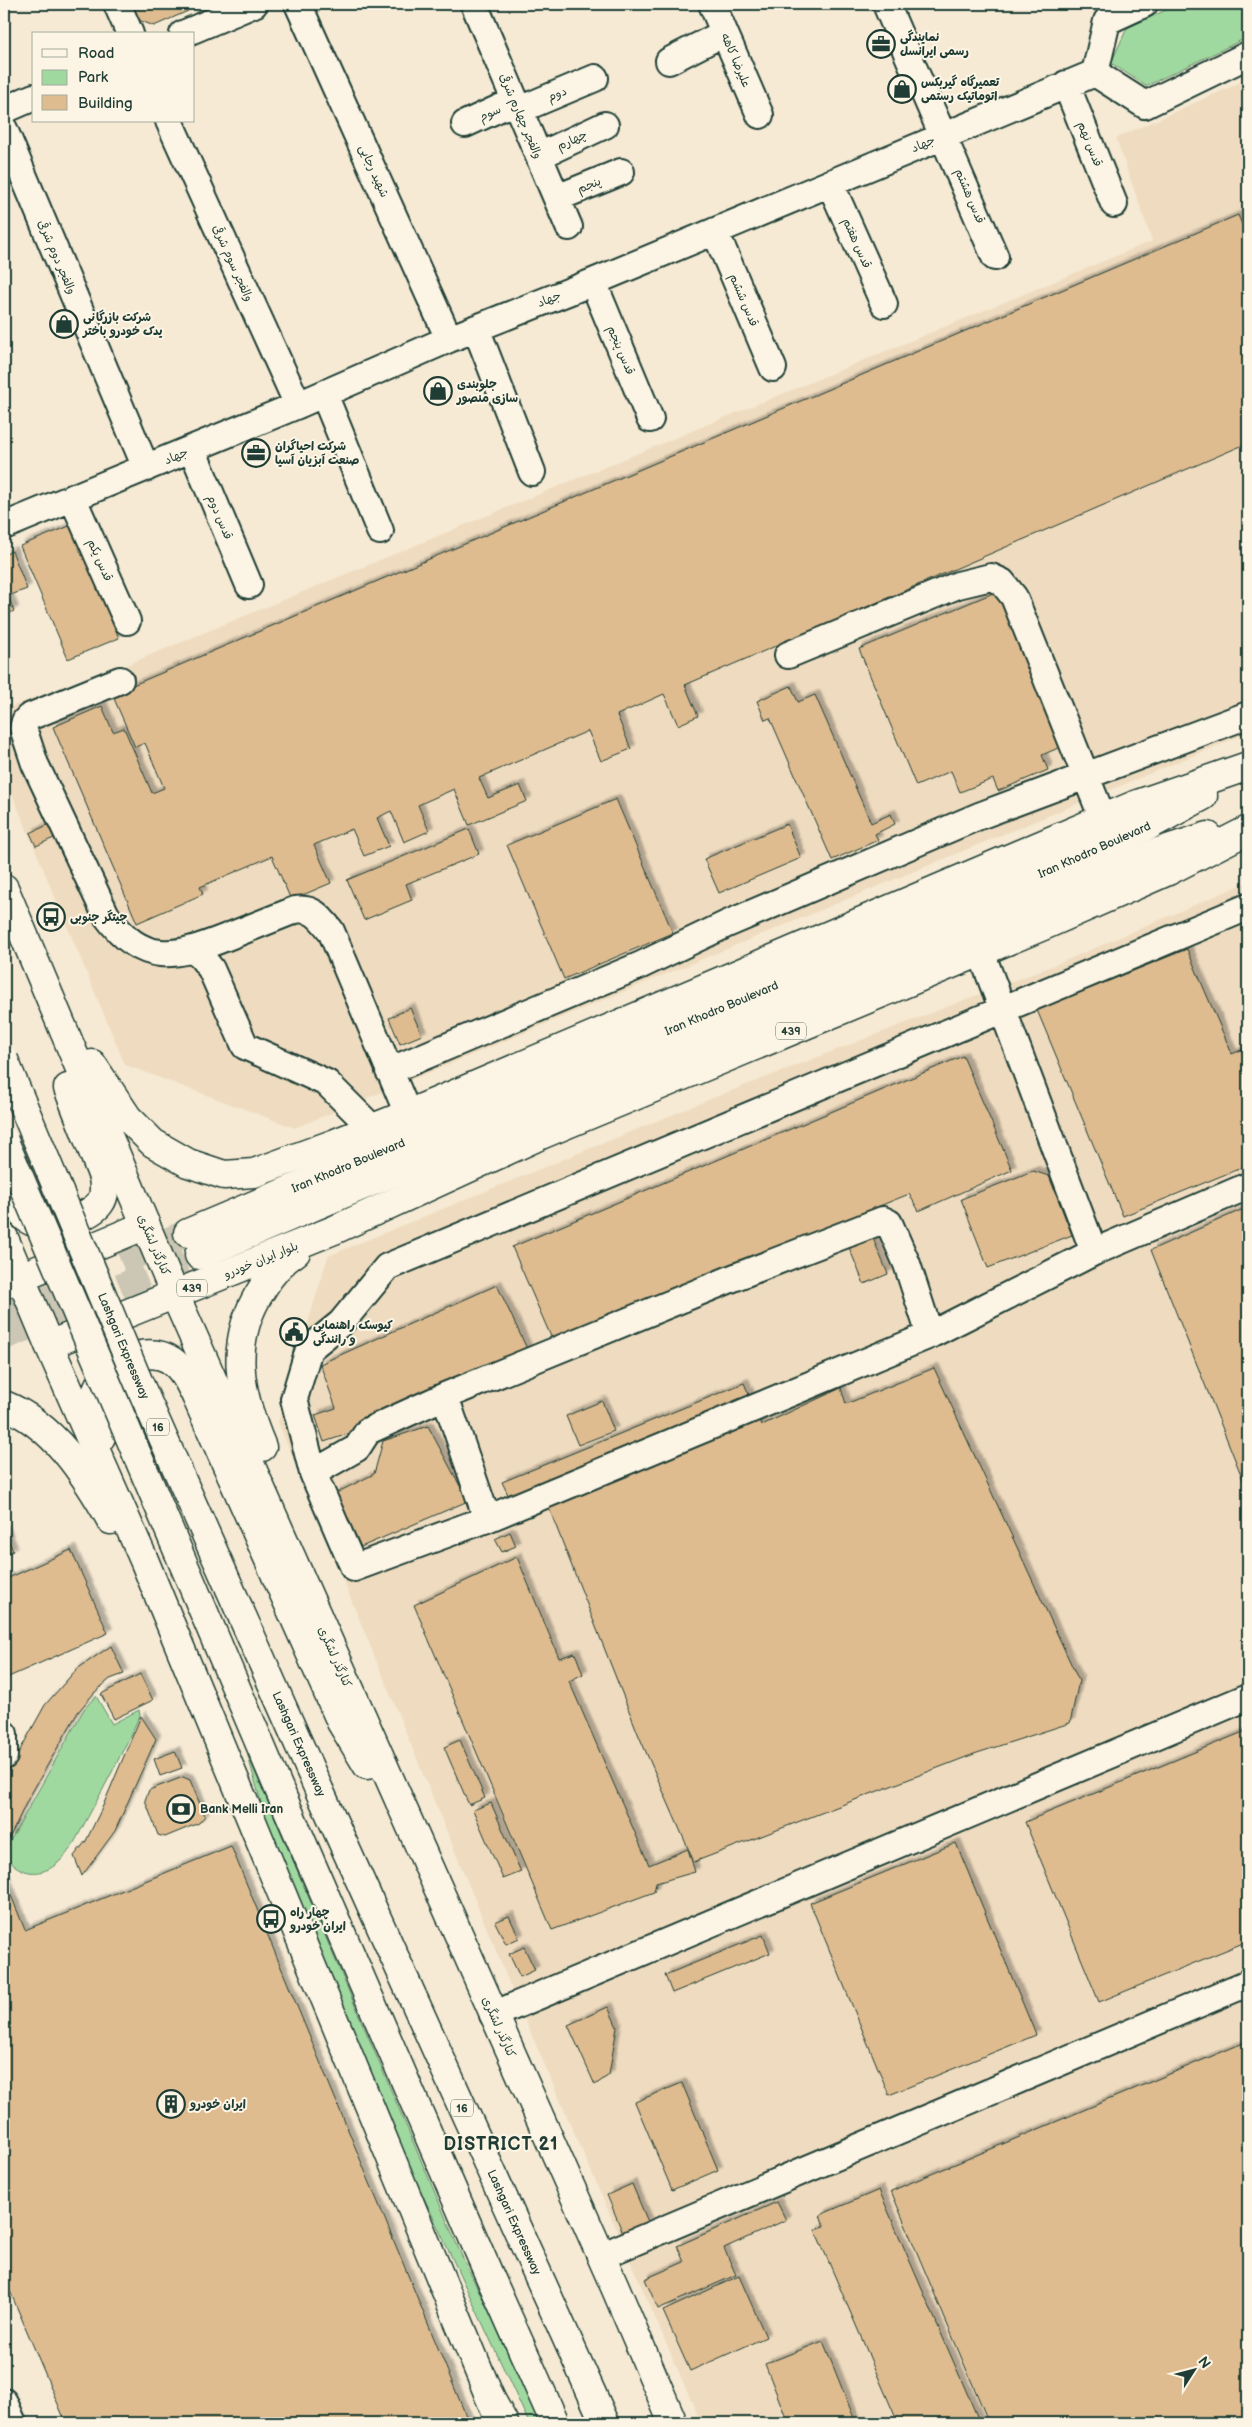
<svg xmlns="http://www.w3.org/2000/svg" width="1252" height="2427" font-family="'Balsamiq Sans','Playpen Sans Arabic',sans-serif">
	<style>
		.built { fill: #efdcc0 }
		.green { fill: #a0d99f; stroke: #608b6a }
		.building { fill: #dfbc90; stroke: #1f3d34; filter: url(#shadow) }
		.lines { fill: none; stroke-linecap: round; stroke-linejoin: round }
		.major-tunnel { stroke: #cbc7b4; stroke-width: 28; stroke-dasharray: 28 14; stroke-linecap: butt }
		.minor-casing { stroke: #1f3d34; stroke-width: 30 }
		.major-casing { stroke: #1f3d34; stroke-width: 31 }
		.highway-casing { stroke: #1f3d34; stroke-width: 31 }
		.minor { stroke: #fcf5e5; stroke-width: 26 }
		.major { stroke: #fcf5e5; stroke-width: 28 }
		.highway { stroke: #fcf5e5; stroke-width: 28 }
		.highway-bridge-casing { stroke: #1f3d34; stroke-width: 31; stroke-linecap: butt }
		.highway-bridge { stroke: #fcf5e5; stroke-width: 28 }
		.labels { text-anchor: middle; stroke-width: 4; stroke-linejoin: round; paint-order: stroke }
		.shield { fill: #fcf5e5; stroke: #617469; stroke-width: 1 }
		.shield-label { font-size: 11px; font-weight: bold; fill: #1f3d34 }
		.poi-label { font-size: 12px; font-weight: bold; fill: #1f3d34; stroke: #fcf5e5; text-anchor: start }
		.street-label { font-size: 12px; fill: #1f3d34; stroke: #fcf5e5 }
		.district-label { font-size: 18px; font-weight: bold; letter-spacing: 1px; fill: #1f3d34; stroke: #fcf5e5 }
	</style>
	<defs>
		<filter id="shadow"><feDropShadow dx="4.5" dy="-4.5" stdDeviation="1" flood-color="#0004"/></filter>
	</defs>
	<rect width="100%" height="100%" fill="#f6ead4"/>
	<filter id="ink" filterUnits="userSpaceOnUse"><feTurbulence type="fractalNoise" baseFrequency=".02" numOctaves="2"/><feDisplacementMap in="SourceGraphic" scale="10" xChannelSelector="R" yChannelSelector="G"/><feConvolveMatrix kernelMatrix="1 2 1 2 8 2 1 2 1" color-interpolation-filters="sRGB"/></filter>
	<g filter="url(#ink)">
		<path class="built" d="M1248 79V733L295 1128 125 1065 4 775V709L126 665 1152 241 1116 138Z
			M1248 882V2423H701L512 1990 278 1422 328 1256 708 1100 1062 962Z"/>
		<path class="green" d="M1179 4H1248V37L1146 86 1111 63 1127 28Z
			M96 1696 112 1724 139 1710 140 1715C124 1750 106 1784 88 1817 79 1833 72 1850 59 1862 41 1878 20 1875 6 1857L9 1843 84 1709Z
			M247 1753 464 2261 545 2423H529L405 2157 271 1837Z"/>
		<path class="building" d="M128 4H185L188 11 154 26 136 19Z
			M1238 215 1248 239V443L685 685 698 716 678 725 664 694 617 715 631 749 601 761 588 731 479 778 488 798 520 785 527 801 469 825 454 789 418 805 429 831 404 842 391 811 377 818 389 846 364 856 352 829 314 845 331 883 291 900 272 856 200 887 203 894 137 923 53 727 102 706 113 732 124 728 152 793 164 788 145 743 135 747 112 694Z
			M72 525 119 638 68 659 20 546Z
			M12 551 27 589 8 596 14 611 4 616V555Z
			M998 591 1063 746 1042 755 1048 770 998 791 993 779 960 792 951 771 916 786 859 649Z
			M791 686 798 702 815 695 871 823 891 814 895 824 875 834 878 840 832 860 770 718 765 720 757 701Z
			M616 799 673 933 564 979 507 845Z
			M50 824 56 837 36 846 30 833Z
			M787 824 801 858 719 893 704 859Z
			M469 829 479 854 406 884 412 900 364 920 347 880Z
			M1187 949 1232 1054 1248 1047V1165L1123 1216 1037 1010Z
			M410 1008 422 1035 400 1044 389 1018Z
			M963 1056 1012 1170 919 1211 909 1194 552 1339 512 1247Z
			M1033 1171 1049 1176 1072 1235 988 1268 961 1199Z
			M1248 1207V1492L1151 1250Z
			M872 1236 888 1274 864 1284 848 1245Z
			M497 1285 529 1353 351 1433 324 1442 315 1415 336 1408 320 1364Z
			M934 1368 1079 1681 1070 1723 974 1754 694 1862 639 1736 543 1493 514 1507 502 1482 744 1383 762 1425 841 1388 846 1404Z
			M602 1401 614 1431 578 1445 566 1416Z
			M428 1426 468 1501 361 1547 336 1493 374 1474 383 1441Z
			M4 1529 13 1551 4 1555Z
			M510 1532 516 1546 502 1552 495 1539Z
			M71 1550 108 1633 4 1679V1580Z
			M517 1557 559 1658 575 1653 583 1674 569 1681 649 1865 688 1849 695 1872 656 1883 654 1892 552 1930 414 1605Z
			M111 1646 124 1674 110 1679 95 1692 78 1712 27 1801 9 1839 4 1835V1779L45 1705 77 1669Z
			M140 1674 153 1700 114 1719 101 1694Z
			M141 1716 156 1739 115 1831 82 1876 74 1856 86 1841 102 1808Z
			M1248 1730V1941L1099 2002 1025 1822Z
			M460 1740 485 1798 469 1805 444 1747Z
			M175 1751 182 1768 160 1776 154 1759Z
			M183 1777 190 1780 205 1816 199 1823 165 1837 158 1835 145 1800 149 1790Z
			M491 1803 521 1872 503 1879 473 1810Z
			M956 1843 1036 2035 889 2095 810 1903Z
			M231 1846 469 2423H66L4 2277V1878L25 1930Z
			M509 1916 519 1938 506 1944 495 1922Z
			M763 1935 770 1953 672 1993 665 1975Z
			M524 1947 535 1970 520 1977 509 1954Z
			M608 2007 617 2027 609 2075 595 2085 568 2025Z
			M1248 2041V2423H989L891 2191Z
			M682 2083 718 2170 672 2190 635 2102Z
			M632 2184 648 2222 623 2233 607 2195Z
			M879 2190 980 2423H898L815 2230 824 2226 820 2215Z
			M777 2202 786 2220 724 2248 736 2275 658 2309 645 2279 684 2262 677 2246Z
			M739 2276 766 2337 690 2371 663 2311Z
			M823 2341 856 2423H788L765 2364Z"/>
		<g class="lines">
			<path class="major-tunnel" d="M4 1309 188 1233
				M4 1336 199 1255"/>
			<defs>
				<path id="minor" d="M117 4 130 34
					M298 4 449 339
					M474 4 569 227
					M712 4 760 115
					M886 4 995 257
					M183 34 254 4
					M669 61 724 33
					M1095 73 1145 105 1248 55
					M1095 73 1107 21 1144 4
					M1066 84 1114 204
					M4 110 34 97
					M519 110 595 78
					M169 121 298 405
					M465 124 515 101
					M4 129 146 468
					M539 156 605 125
					M830 183 884 304
					M557 198 621 172
					M715 231 773 368
					M593 282 650 419
					M476 328 532 472
					M324 394 380 531
					M192 449 249 585
					M73 499 127 621
					M4 526 298 405 449 339 593 282 1095 73
					M788 655 958 585 991 577 1002 582 1014 597 1103 819
					M120 680 29 717 25 721 23 728 35 764 106 915C143 966 174 958 227 937 250 928 272 919 295 910 313 907 320 917 331 931L408 1114
					M1248 907 387 1267 341 1323 309 1349 294 1399 313 1473 354 1568 487 1519 930 1335 1094 1252 1248 1186
					M196 950 211 969 245 1046 327 1083 372 1128
					M981 952 1094 1252
					M389 1071 641 965 727 924 979 816 1248 715
					M445 1396 487 1519
					M313 1473 357 1448 368 1431 445 1396 738 1276 883 1220 889 1223 907 1264 930 1335
					M4 1734V1756
					M493 2015 1248 1697
					M601 2256 1248 1983
					M4 2402 13 2423"/>
				<g id="major">
					<path d="M4 888 175 1295 615 2287 673 2423"/>
					<path d="M92 1064 128 1118 153 1143 188 1163 224 1175 254 1173 333 1144 408 1114 1135 805 1248 766"/>
					<path d="M4 1180C11 1195 18 1217 35 1223 51 1229 90 1217 100 1203 106 1195 104 1185 103 1177L68 1088"/>
					<path id="s1" d="M188 1233 1054 868 1148 826 1203 796"/>
					<path d="M4 1238 49 1345 144 1560 498 2417"/>
					<path d="M199 1255 673 1054 1158 852 1208 836"/>
					<path d="M4 1284 146 1225"/>
					<path d="M49 1345 334 1230 543 1134 1043 926 1168 871 1248 830"/>
					<path d="M4 1405C54 1425 85 1474 111 1520"/>
					<path d="M101 1437C99 1426 94 1411 95 1399 98 1366 145 1342 172 1361 184 1370 190 1384 196 1396L341 1722 367 1765"/>
					<path d="M262 1447C239 1393 228 1341 262 1289 270 1275 282 1261 296 1252"/>
				</g>
				<g id="highway">
					<path id="s2" d="M320 1792 605 2423"/>
					<path d="M282 1796 490 2277 555 2423"/>
					<path d="M489 2396 504 2423"/>
				</g>
			</defs>
			<use href="#minor" class="minor-casing"/>
			<use href="#major" class="major-casing"/>
			<use href="#highway" class="highway-casing"/>
			<use href="#minor" class="minor"/>
			<use href="#major" class="major"/>
			<use href="#highway" class="highway"/>
			<defs>
				<g id="highway-bridge">
					<path id="s3" d="M4 1060 138 1381 320 1792"/>
					<path d="M4 1141 282 1796"/>
				</g>
			</defs>
			<use href="#highway-bridge" class="highway-bridge-casing"/>
			<use href="#highway-bridge" class="highway-bridge"/>
		</g>
	</g>
	<defs>
		<symbol id="office-ring" viewBox="-11 -11 22 22"><circle r="9.5" fill="#fcf5e5" stroke="#1f3d34" stroke-width="1.5"/><path d="M-6-3h4V-5.5h4V-3h4V5H-6ZM-1-4.5V-3h2v-1.5ZM-6 0V1H6V0Z" fill="#1f3d34"/></symbol>
		<symbol id="shop-ring" viewBox="-11 -11 22 22"><circle r="9.5" fill="#fcf5e5" stroke="#1f3d34" stroke-width="1.5"/><path d="M-5-2.5h2.3a2.7 3.5 0 0 1 5.4 0H5L5.5 6h-11ZM-1.5-2.5h3a1.5 2.3 0 0 0-3 0Z" fill="#1f3d34"/></symbol>
		<symbol id="bus-ring" viewBox="-11 -11 22 22"><circle r="9.5" fill="#fcf5e5" stroke="#1f3d34" stroke-width="1.5"/><path d="M-5-6H5V4H4V6H2V4H-2V6H-4V4H-5ZM-3.5-4V0h7V-4ZM-3.5 1.2v1.5H-2V1.2ZM2 1.2v1.5H3.5V1.2Z" fill="#1f3d34"/></symbol>
		<symbol id="civic-ring" viewBox="-11 -11 22 22"><circle r="9.5" fill="#fcf5e5" stroke="#1f3d34" stroke-width="1.5"/><path d="M-.6-6.5H3V-4.5H.6V-3L4-1V1h2V6H-6V1h2V-1L-.6-3ZM-1.2 2.5V6h2.4V2.5Z" fill="#1f3d34"/></symbol>
		<symbol id="bank-ring" viewBox="-11 -11 22 22"><circle r="9.5" fill="#fcf5e5" stroke="#1f3d34" stroke-width="1.5"/><path d="M-6-4H6V4H-6ZM0-2.3a2.3 2.3 0 1 0 0 4.6a2.3 2.3 0 1 0 0-4.6Z" fill="#1f3d34"/></symbol>
		<symbol id="building-ring" viewBox="-11 -11 22 22"><circle r="9.5" fill="#fcf5e5" stroke="#1f3d34" stroke-width="1.5"/><path d="M-4-6H4V6H1V3H-1V6H-4ZM-2.5-4.3h1.7v1.8h-1.7ZM.8-4.3h1.7v1.8H.8ZM-2.5-1h1.7V.8h-1.7ZM.8-1h1.7V.8H.8Z" fill="#1f3d34"/></symbol>
	</defs>
	<g fill-rule="evenodd">
		<use href="#office-ring" x="865" y="28" width="32" height="32"/>
		<use href="#shop-ring" x="886" y="73" width="32" height="32"/>
		<use href="#shop-ring" x="48" y="308" width="32" height="32"/>
		<use href="#shop-ring" x="422" y="375" width="32" height="32"/>
		<use href="#office-ring" x="240" y="437" width="32" height="32"/>
		<use href="#bus-ring" x="35" y="901" width="32" height="32"/>
		<use href="#civic-ring" x="278" y="1316" width="32" height="32"/>
		<use href="#bank-ring" x="165" y="1793" width="32" height="32"/>
		<use href="#bus-ring" x="255" y="1903" width="32" height="32"/>
		<use href="#building-ring" x="155" y="2088" width="32" height="32"/>
	</g>
	<g class="labels">
		<g class="shield">
			<rect x="776" y="1022.5" width="30" height="17" rx="4"/>
			<rect x="177" y="1279.5" width="30" height="17" rx="4"/>
			<rect x="147" y="1418.5" width="22" height="17" rx="4"/>
			<rect x="451" y="2099.5" width="22" height="17" rx="4"/>
		</g>
		<g class="shield-label">
			<text x="791" y="1035">439</text>
			<text x="192" y="1292">439</text>
			<text x="158" y="1431">16</text>
			<text x="462" y="2112">16</text>
		</g>
		<g class="poi-label">
			<text x="900" y="41">نمایندگی<tspan x="900" dy="14">رسمی ایرانسل</tspan></text>
			<text x="921" y="86">تعمیرگاه گیربکس<tspan x="921" dy="14">اتوماتیک رستمی</tspan></text>
			<text x="83" y="321">شرکت بازرگانی<tspan x="83" dy="14">یدک خودرو باختر</tspan></text>
			<text x="457" y="388">جلوبندی<tspan x="457" dy="14">سازی منصور</tspan></text>
			<text x="275" y="450">شرکت احیاگران<tspan x="275" dy="14">صنعت آبزیان آسیا</tspan></text>
			<text x="70" y="921">چیتگر جنوبی</text>
			<text x="313" y="1329">کیوسک راهنمایی<tspan x="313" dy="14">و رانندگی</tspan></text>
			<text x="200" y="1813">Bank Melli Iran</text>
			<text x="290" y="1916">چهار راه<tspan x="290" dy="14">ایران خودرو</tspan></text>
			<text x="190" y="2108">ایران خودرو</text>
		</g>
		<g class="street-label">
			<text transform="translate(736 60) rotate(67)" y="4">علیرضا کاهه</text>
			<text transform="translate(557 94) rotate(-23)" y="4">دوم</text>
			<text transform="translate(490 113) rotate(-25)" y="4">سوم</text>
			<text transform="translate(521 116) rotate(67)" y="4">والفجر چهارم شرقی</text>
			<text transform="translate(572 140) rotate(-25)" y="4">چهارم</text>
			<text transform="translate(923 144) rotate(-23)" y="4">جهاد</text>
			<text transform="translate(1090 144) rotate(68)" y="4">قدس نهم</text>
			<text transform="translate(374 171) rotate(66)" y="4">شهید رجایی</text>
			<text transform="translate(589 185) rotate(-22)" y="4">پنجم</text>
			<text transform="translate(970 196) rotate(67)" y="4">قدس هشتم</text>
			<text transform="translate(857 243) rotate(66)" y="4">قدس هفتم</text>
			<text transform="translate(57 257) rotate(67)" y="4">والفجر دوم شرقی</text>
			<text transform="translate(233 263) rotate(66)" y="4">والفجر سوم شرقی</text>
			<text transform="translate(549 299) rotate(-22)" y="4">جهاد</text>
			<text transform="translate(744 300) rotate(67)" y="4">قدس ششم</text>
			<text transform="translate(621 350) rotate(67)" y="4">قدس پنجم</text>
			<text transform="translate(176 456) rotate(-23)" y="4">جهاد</text>
			<text transform="translate(220 517) rotate(67)" y="4">قدس دوم</text>
			<text transform="translate(100 560) rotate(66)" y="4">قدس یکم</text>
			<text dy="4" stroke="none"><textPath href="#s1" startOffset="984">Iran Khodro Boulevard</textPath></text>
			<text dy="4" stroke="none"><textPath href="#s1" startOffset="579">Iran Khodro Boulevard</textPath></text>
			<text dy="4" stroke="none"><textPath href="#s1" startOffset="174">Iran Khodro Boulevard</textPath></text>
			<text transform="translate(154 1245) rotate(67)" y="4">کنارگذر لشگری</text>
			<text transform="translate(261 1260) rotate(-22)" y="4">بلوار ایران خودرو</text>
			<text dy="4" stroke="none"><textPath href="#s3" startOffset="310">Lashgari Expressway</textPath></text>
			<text transform="translate(335 1657) rotate(66)" y="4">کنارگذر لشگری</text>
			<text transform="translate(299 1744) rotate(66)" y="4">Lashgari Expressway</text>
			<text transform="translate(499 2027) rotate(66)" y="4">کنارگذر لشگری</text>
			<text dy="4" stroke="none"><textPath href="#s2" startOffset="472">Lashgari Expressway</textPath></text>
		</g>
		<g class="district-label">
			<text x="501" y="2150">DISTRICT 21</text>
		</g>
	</g>
	<rect width="1252" height="2427" fill="none" stroke="#fcf5e5" stroke-width="20"/>
	<rect x="10" y="10" width="1232" height="2407" fill="none" stroke="#1f3d34" stroke-width="2" filter="url(#ink)"/>
	<rect x="32" y="32" width="162" height="90" fill="#fcf5e5" stroke="#a4ab9e"/>
	<rect x="42" y="49" width="25" height="8" fill="#fcf5e5" stroke="#a4ab9e"/>
	<text x="78" y="58" font-size="15" fill="#1f3d34">Road</text>
	<rect x="42" y="70" width="25" height="15" fill="#a0d99f" stroke="#a4ab9e"/>
	<text x="78" y="82" font-size="15" fill="#1f3d34">Park</text>
	<rect x="42" y="95" width="25" height="15" fill="#dfbc90" stroke="#a4ab9e"/>
	<text x="78" y="108" font-size="15" fill="#1f3d34">Building</text>
	<g transform="translate(1194 2370) rotate(54)" stroke="#fcf5e5" stroke-width="4" paint-order="stroke">
	<path d="M0-4L9 19L0 12L-9 19Z" fill="#1f3d34"/>
	<text y="-8" font-size="14" font-weight="bold" text-anchor="middle" fill="#1f3d34">N</text>
	</g>
</svg>
